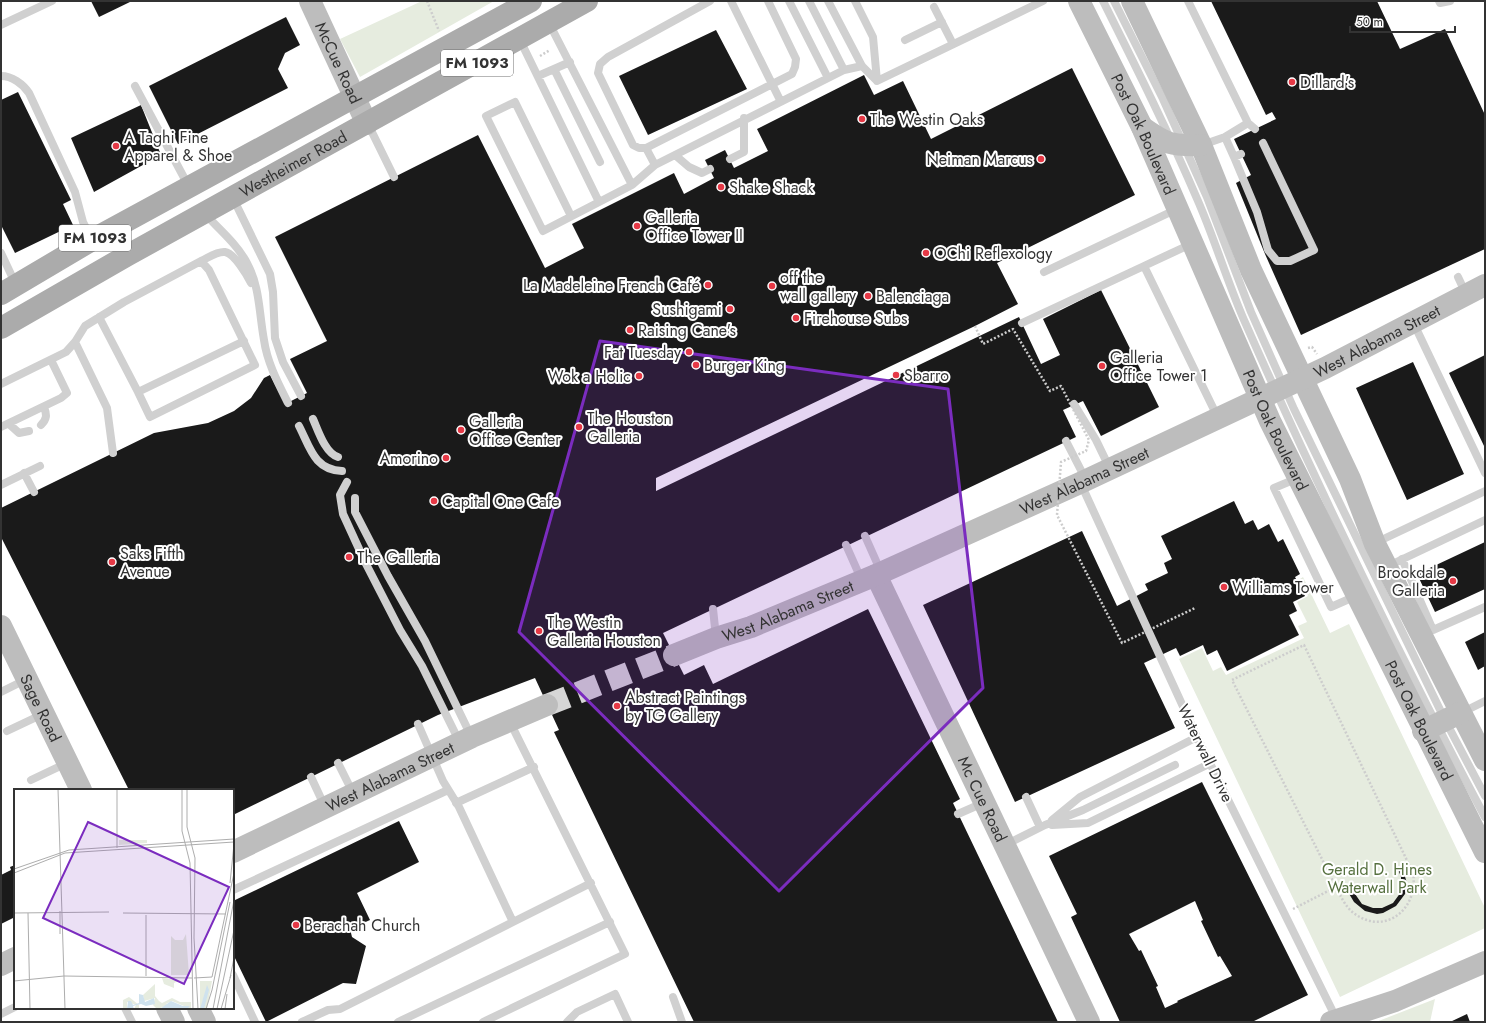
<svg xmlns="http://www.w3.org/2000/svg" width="1486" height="1023" font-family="Jost,sans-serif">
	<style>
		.green { fill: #e6ecdf }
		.building { fill: #1a1a1a; fill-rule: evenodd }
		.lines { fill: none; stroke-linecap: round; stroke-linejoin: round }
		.secondary-tunnel { stroke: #d6d6d6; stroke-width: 22; stroke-dasharray: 22 11; stroke-linecap: butt }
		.path { stroke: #cdcdcd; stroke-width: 2.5; stroke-dasharray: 2 2; stroke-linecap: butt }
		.lane { stroke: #d0d0d0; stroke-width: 8 }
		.secondary { stroke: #bdbdbd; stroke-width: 22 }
		.primary { stroke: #ababab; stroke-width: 22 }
		.path-bridge { stroke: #cdcdcd; stroke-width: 2.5; stroke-dasharray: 2 2; stroke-linecap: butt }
		.marked { fill: #7b2cbf; fill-opacity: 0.2; stroke: #7b2cbf; stroke-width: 3; stroke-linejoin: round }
		.poi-dot { fill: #e63946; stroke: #fff; stroke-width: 1.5 }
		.labels { text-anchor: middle; stroke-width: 4; stroke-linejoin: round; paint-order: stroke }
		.shield { fill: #fff; stroke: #707070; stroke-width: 1 }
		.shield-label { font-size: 15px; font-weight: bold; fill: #333 }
		.street-label { font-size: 16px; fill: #333; stroke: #fff }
		.poi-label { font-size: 16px; fill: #333; stroke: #fff; text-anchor: start }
		.park-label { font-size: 16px; fill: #56703f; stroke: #fff }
		.inset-road { fill: none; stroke: #adadad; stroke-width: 1 }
		.view { fill: #7b2cbf; fill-opacity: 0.15; stroke: #7b2cbf; stroke-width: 2 }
		.inset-edge { fill: none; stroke: #333; stroke-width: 2 }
	</style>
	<rect width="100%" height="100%" fill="#fff"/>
	<path class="green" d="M422 1H494L360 77 340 39Z
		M1303 577 1330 633 1349 624 1485 908V928L1340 997 1179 659 1202 648 1213 671 1221 667 1226 675 1304 638 1298 626 1307 622 1297 602 1308 596 1300 579Z
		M1435 999 1430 1022H1376Z"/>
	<path class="building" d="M91 1H132L99 17Z
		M1211 1H1377L1400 49 1445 29 1485 115V249L1301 335 1265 254 1236 183 1251 175 1234 139 1276 119 1272 112 1266 115Z
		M286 17 300 45 285 53 278 69 288 88 178 144 149 86Z
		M716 30 747 89 648 135 619 76Z
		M1072 68 1135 195 997 263 1018 304 975 326 656 478V491L1019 317 1041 364 1060 355 1043 319 1101 290 1159 407 1101 436 1083 401 1063 410 1076 437 663 633 684 675 704 665 713 684 868 609 960 799 953 803 1058 1022H694L554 732 559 730 535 678 438 715 233 815V790H129L1 537V508L154 433 208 423 234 411 251 398 264 378 270 375 285 404 307 393 290 359 327 341 275 237 478 135 545 268 584 248 572 224 674 173 684 194 714 178 705 160 725 150 734 168 768 151 757 129 864 75 874 95 903 81 931 139Z
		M18 92 71 200 63 204 73 225 15 253 1 225V100Z
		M141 105 161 155 94 192 71 138Z
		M1485 355V448L1449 373Z
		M1413 362 1464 474 1407 500 1356 388Z
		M1234 501 1245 524 1253 520 1258 530 1269 524 1278 542 1283 539 1300 574 1295 577 1305 596 1293 602 1297 611 1289 615 1299 635 1227 671 1217 650 1207 655 1203 645 1180 656 1176 648 1144 663 1175 728 1015 802 923 605 1082 531 1117 606 1148 590 1145 584 1168 573 1164 563 1172 559 1161 536Z
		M1485 542V589L1435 612 1417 574Z
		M1485 632V666L1478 670 1465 642Z
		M1202 782 1308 995 1252 1022H1120L1071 917 1077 914 1049 856ZM1195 901 1203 920 1201 921 1218 957 1220 956 1232 976 1177 1001 1178 1002 1165 1008 1156 987 1158 986 1141 950 1139 951 1129 934Z
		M399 821 419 862 357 893 370 920 350 929 352 937 366 946 356 984 343 983 266 1022 233 954V901Z
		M15 865V917L1 924V875L11 870 10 867Z
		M1402 867 1407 883 1405 894 1396 906 1383 913 1377 914 1365 911 1354 902 1348 892 1353 891 1362 904 1373 908H1382L1393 903 1401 892V877L1398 869Z
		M1467 1014 1470 1022H1450Z"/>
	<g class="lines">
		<path class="secondary-tunnel" d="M547 705 674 655"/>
		<path class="path" d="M427 1 439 31
			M540 56 550 50
			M1308 348 1312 347 1317 354
			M1293 909 1336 887 1232 680 1304 645 1413 873C1419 908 1386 936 1355 914 1346 908 1341 897 1336 887"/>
		<path class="lane" d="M731 1 780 100
			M789 1 828 78
			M809 1 844 70
			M828 1 862 66 877 81 1043 1
			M855 1 873 37 877 81
			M1103 1C1136 67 1169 133 1198 201 1215 240 1227 281 1244 320 1318 488 1399 655 1485 817
			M1114 1 1163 99 1207 197 1251 312 1294 409 1445 720 1485 796
			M1188 1 1248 123 1225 137 1202 145
			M1439 1 1440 3 1450 1
			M934 7 953 44
			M549 23 632 185
			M1 25 52 1
			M520 40 599 202
			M905 40 942 22
			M554 69 600 162
			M1 76C12 76 23 84 29 93L75 192 83 222 91 238
			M538 76 570 62
			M135 86 189 187
			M1248 123 1255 129
			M368 124 394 177
			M1225 137 1234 157 1241 154
			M646 148 792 74 795 67 796 59 768 1
			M675 155 689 167 702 173 710 169
			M1234 157 1257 212 1268 250 1277 261H1290L1314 250 1263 143
			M730 159 744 152V118
			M655 165 646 148H639L633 145 598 73 600 64 608 57 710 1
			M233 198 270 274 273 292 275 338 283 362 301 396
			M205 214C219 229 237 244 247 263 260 287 259 313 264 340 267 362 278 383 288 403
			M571 216 515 102 486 116 543 231 632 185 655 165 844 70 862 66
			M1191 244 1144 266 1218 418
			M1 253 16 285
			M201 261C208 258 217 251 225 252 234 253 247 275 251 283
			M1044 272 1177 209
			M1458 277 1466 294
			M99 317 138 392 244 341
			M1022 323 1144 266
			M1414 324 1485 473
			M75 342 107 408 113 453
			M1 384 66 352 75 342 85 326 124 302 201 261 209 270 255 365 150 417 138 392
			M1074 404 1096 440 1110 469
			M313 419C318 430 325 453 338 457
			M9 424 19 433 29 431
			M41 425C47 419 47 415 44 407
			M299 426C310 447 314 470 342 471
			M1 427 61 398 67 393 51 360
			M1066 441 1086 480
			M24 473 34 492
			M1298 478 1274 488 1331 607 1356 596
			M347 482 340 495 343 514 365 562 400 630 422 666 460 743
			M1081 484 1197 737 1336 1018
			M1 485 40 466
			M355 498V512L388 576 425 641 471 736
			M865 536 881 572
			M1375 543 1485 491
			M846 545 862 581
			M1402 559 1433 630 1485 607
			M1386 567 1485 520
			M713 609 716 637
			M1 692 27 679
			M1461 713 1485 701
			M418 724 443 781 459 807 513 922 591 883
			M7 731 43 714
			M338 763 353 793
			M311 777 325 807
			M31 780 67 763
			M1026 797 1040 827
			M456 803 534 767
			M958 814 983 803
			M1052 820 1080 797 1197 737
			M1052 825 1088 823 1211 763
			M1005 845 1045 825 1083 810 1175 765
			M233 890 448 790
			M233 975 255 1022
			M673 997 682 1022
			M125 1008 132 1022
			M1 1014 15 1007
			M302 1022 328 1010 340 1009 513 922
			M398 1022 610 922
			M483 1022 625 954 510 722
			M567 1022 577 1012 615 994 628 1022"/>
		<g class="secondary">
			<path id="s1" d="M310 1 367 124"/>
			<path id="s2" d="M1079 1 1142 127 1270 421 1485 852"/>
			<path d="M1132 1 1201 145 1251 270 1350 479 1375 544 1485 760"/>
			<path d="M1142 127C1166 144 1171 146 1201 145"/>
			<path id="s3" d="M876 575 1089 1022"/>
			<path id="s4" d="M1 626 81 790"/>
			<path id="s5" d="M674 655 716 638 751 627 876 575 1080 483 1325 368 1485 285"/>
			<path d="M1423 731 1460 713"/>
			<path id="s6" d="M233 852 472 737 547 705"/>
			<path d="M1 965 15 958"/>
			<path d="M167 1008 174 1022"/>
			<path d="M198 1008 205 1022"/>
			<path d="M1331 1022 1395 1001 1485 962"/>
		</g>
		<g class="primary">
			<path d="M1 294 99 236 531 1"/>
			<path id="s7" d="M1 328 128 255 587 1"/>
		</g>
		<path class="path-bridge" d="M975 326 983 344 1013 329 1050 391 1061 386 1089 440 1086 451 1061 462 1057 515 1122 643 1195 608"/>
	</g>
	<path class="marked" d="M600 341 948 389 983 688 779 891 519 632Z"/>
	<g class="poi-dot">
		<circle cx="1292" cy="82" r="4"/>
		<circle cx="862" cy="119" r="4"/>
		<circle cx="116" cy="146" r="4"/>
		<circle cx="1041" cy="159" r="4"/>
		<circle cx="721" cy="187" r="4"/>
		<circle cx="637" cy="226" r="4"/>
		<circle cx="926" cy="253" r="4"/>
		<circle cx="708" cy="285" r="4"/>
		<circle cx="772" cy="286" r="4"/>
		<circle cx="868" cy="296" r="4"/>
		<circle cx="730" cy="309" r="4"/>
		<circle cx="796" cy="318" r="4"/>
		<circle cx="630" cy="330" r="4"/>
		<circle cx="689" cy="352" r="4"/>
		<circle cx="696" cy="365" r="4"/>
		<circle cx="1102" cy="366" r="4"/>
		<circle cx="896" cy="375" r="4"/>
		<circle cx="639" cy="376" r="4"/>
		<circle cx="579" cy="427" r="4"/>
		<circle cx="461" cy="430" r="4"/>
		<circle cx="446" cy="458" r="4"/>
		<circle cx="434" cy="501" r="4"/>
		<circle cx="349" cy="557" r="4"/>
		<circle cx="112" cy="562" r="4"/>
		<circle cx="1453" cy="581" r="4"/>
		<circle cx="1224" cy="587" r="4"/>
		<circle cx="539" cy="631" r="4"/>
		<circle cx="617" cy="706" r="4"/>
		<circle cx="296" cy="925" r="4"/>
	</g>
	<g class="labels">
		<g class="shield">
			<rect x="441" y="50" width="72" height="26" rx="3"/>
			<rect x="59" y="225" width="72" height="26" rx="3"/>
		</g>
		<g class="shield-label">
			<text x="477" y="68">FM 1093</text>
			<text x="95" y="243">FM 1093</text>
		</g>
		<g class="street-label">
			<text dy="6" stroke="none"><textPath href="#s1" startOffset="68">McCue Road</textPath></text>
			<text dy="6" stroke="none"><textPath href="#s2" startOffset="148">Post Oak Boulevard</textPath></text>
			<text dy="6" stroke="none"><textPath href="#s7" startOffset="335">Westheimer Road</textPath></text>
			<text dy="6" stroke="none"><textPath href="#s5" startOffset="770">West Alabama Street</textPath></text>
			<text dy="6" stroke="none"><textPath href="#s2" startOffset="472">Post Oak Boulevard</textPath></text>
			<text dy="6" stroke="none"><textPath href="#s5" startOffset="446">West Alabama Street</textPath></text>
			<text dy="6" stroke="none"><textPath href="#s5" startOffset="122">West Alabama Street</textPath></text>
			<text dy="6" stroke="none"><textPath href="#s4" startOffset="91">Sage Road</textPath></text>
			<text dy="6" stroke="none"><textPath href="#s2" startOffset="796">Post Oak Boulevard</textPath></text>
			<text transform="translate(1206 753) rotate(64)" y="6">Waterwall Drive</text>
			<text dy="6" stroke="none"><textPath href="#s6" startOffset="174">West Alabama Street</textPath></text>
			<text dy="6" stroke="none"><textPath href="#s3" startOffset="248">Mc Cue Road</textPath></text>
		</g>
		<g class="poi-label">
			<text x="1300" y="88">Dillard's</text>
			<text x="870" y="125">The Westin Oaks</text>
			<text x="124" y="143">A Taghi Fine<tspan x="124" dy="18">Apparel &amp; Shoe</tspan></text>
			<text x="1033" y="165" text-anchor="end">Neiman Marcus</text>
			<text x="729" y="193">Shake Shack</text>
			<text x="645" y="223">Galleria<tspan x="645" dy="18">Office Tower II</tspan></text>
			<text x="934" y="259">OChi Reflexology</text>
			<text x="780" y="283">off the<tspan x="780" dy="18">wall gallery</tspan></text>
			<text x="700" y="291" text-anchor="end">La Madeleine French Café</text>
			<text x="876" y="302">Balenciaga</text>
			<text x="722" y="315" text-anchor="end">Sushigami</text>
			<text x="804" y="324">Firehouse Subs</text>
			<text x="638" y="336">Raising Cane's</text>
			<text x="681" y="358" text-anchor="end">Fat Tuesday</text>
			<text x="1110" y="363">Galleria<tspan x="1110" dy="18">Office Tower 1</tspan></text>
			<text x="704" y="371">Burger King</text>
			<text x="904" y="381">Sbarro</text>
			<text x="631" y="382" text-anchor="end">Wok a Holic</text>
			<text x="587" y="424">The Houston<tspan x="587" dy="18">Galleria</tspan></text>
			<text x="469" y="427">Galleria<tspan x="469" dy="18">Office Center</tspan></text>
			<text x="438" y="464" text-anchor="end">Amorino</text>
			<text x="442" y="507">Capital One Cafe</text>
			<text x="120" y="559">Saks Fifth<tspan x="120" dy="18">Avenue</tspan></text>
			<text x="357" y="563">The Galleria</text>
			<text x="1445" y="578" text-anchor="end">Brookdale<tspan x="1445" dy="18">Galleria</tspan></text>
			<text x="1232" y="593">Williams Tower</text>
			<text x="547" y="628">The Westin<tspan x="547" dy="18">Galleria Houston</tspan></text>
			<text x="625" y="703">Abstract Paintings<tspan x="625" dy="18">by TG Gallery</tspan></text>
			<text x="304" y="931">Berachah Church</text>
		</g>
		<g class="park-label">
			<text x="1377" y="875">Gerald D. Hines<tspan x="1377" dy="18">Waterwall Park</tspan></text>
		</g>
	</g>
	<g transform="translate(14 789)">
		<rect width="220" height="220" fill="#fff"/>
		<path d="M105 51H133V54L105 56ZM172 145 175 186H157V147L161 151H169ZM148 189 166 191 160 194V199L150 195ZM186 192H198L193 220H186ZM141 195V207L145 212 148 214 158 209 166 213H177V220L158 212 152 215 156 216 143 220 139 216 141 209 130 212 129 206ZM115 208 125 216V220H120L122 216 113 213V220H109V211Z" fill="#e6ecdf"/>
		<path d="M193 196 195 201 190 220H186ZM125 205 129 206 131 213 140 209 141 215 132 217 127 215 119 217 120 220H113L114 212H117L119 216 125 214ZM157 212 169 217H176L173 220H146Z" fill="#cfe2ee"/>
		<path class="inset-road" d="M44 0 51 220M103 0V59M168 0V42L176 74 179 220M173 0V38L181 69 180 149 184 220M0 80 55 61 220 50M0 84 51 64 220 53M216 94 220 55M0 124 95 123M14 124 16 220M109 124 212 125M132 126V187M46 145V122M198 188 220 84M180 189 198 188M216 189 220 169M0 192 50 187 178 189M198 201 216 113M192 220 198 201M199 220 220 111M203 220 220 141M207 220 217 186M211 220 213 205"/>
		<path class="view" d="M74 33 215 98 170 195 29 129Z"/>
		<rect width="220" height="220" class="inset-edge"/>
	</g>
	<rect width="1486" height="1023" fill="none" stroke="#333333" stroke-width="4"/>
	<path d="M1350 26v6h105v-6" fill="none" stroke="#333333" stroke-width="2"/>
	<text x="1356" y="26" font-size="12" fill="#333333" stroke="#ffffff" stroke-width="3" paint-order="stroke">50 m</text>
</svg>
